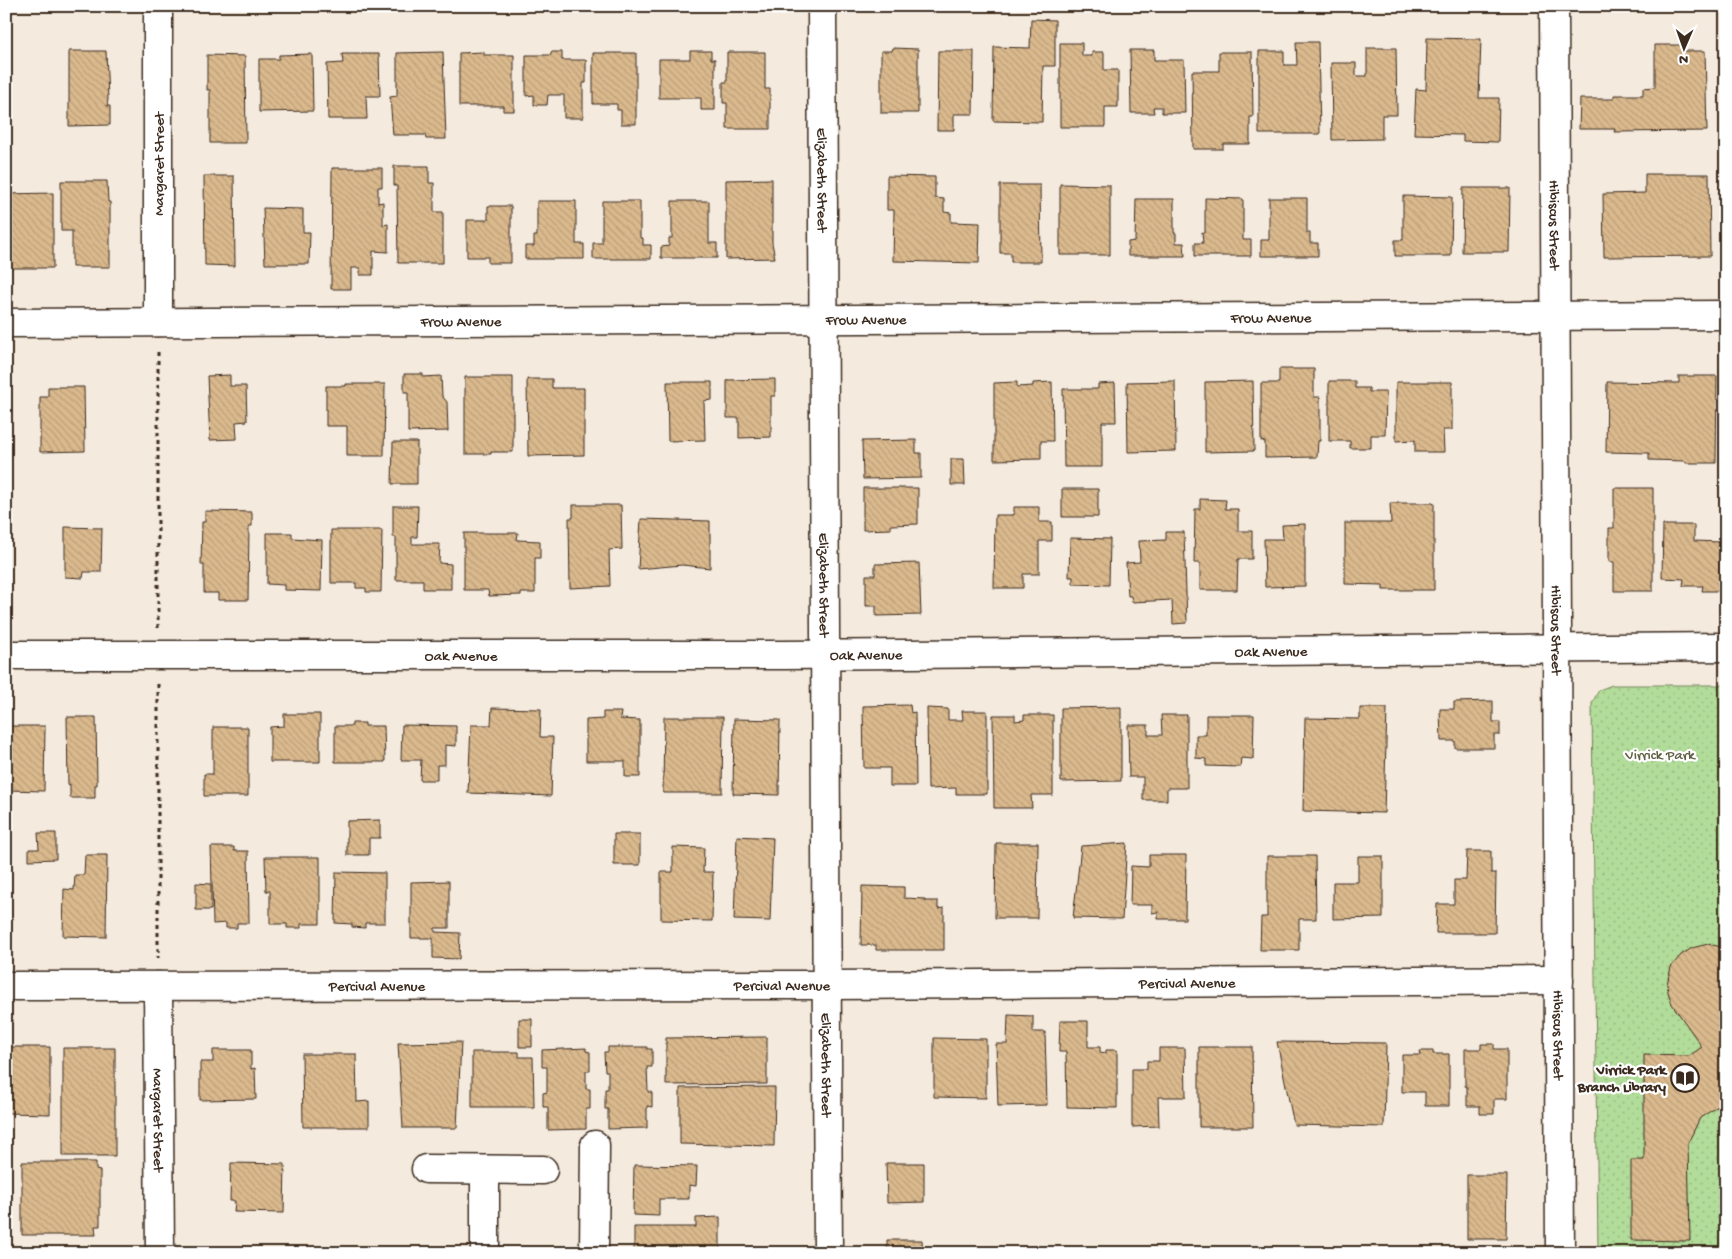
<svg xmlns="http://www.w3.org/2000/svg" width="1732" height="1259" font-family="'Gochi Hand',sans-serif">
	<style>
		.grass { fill: url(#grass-dots); stroke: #76835c }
		.building { fill: url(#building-back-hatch); stroke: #3b2a1e }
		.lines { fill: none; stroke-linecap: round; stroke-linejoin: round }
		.minor-casing { stroke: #3b2a1e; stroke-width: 31 }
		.path { stroke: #3b2a1e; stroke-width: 3; stroke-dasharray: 4 4; stroke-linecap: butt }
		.minor { stroke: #fff; stroke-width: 28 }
		.labels { text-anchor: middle; stroke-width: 4.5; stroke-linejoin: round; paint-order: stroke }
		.street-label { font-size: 15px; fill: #3b2a1e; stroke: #fff }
		.park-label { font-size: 15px; fill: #5f5f43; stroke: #fff }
		.poi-label { font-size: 15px; font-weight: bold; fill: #3b2a1e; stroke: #fff; text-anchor: end }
	</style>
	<defs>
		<pattern id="grass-dots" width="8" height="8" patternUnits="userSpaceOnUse" patternTransform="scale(1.25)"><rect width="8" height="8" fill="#b2dc99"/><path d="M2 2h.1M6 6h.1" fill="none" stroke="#9abd83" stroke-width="1.8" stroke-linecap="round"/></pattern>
		<pattern id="building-back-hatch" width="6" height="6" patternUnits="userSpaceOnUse" patternTransform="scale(1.25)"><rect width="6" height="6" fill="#dab98d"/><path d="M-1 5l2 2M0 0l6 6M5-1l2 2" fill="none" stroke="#bc9f79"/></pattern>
	</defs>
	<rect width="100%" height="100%" fill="#f4eadd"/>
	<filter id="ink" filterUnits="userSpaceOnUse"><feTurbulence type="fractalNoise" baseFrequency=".02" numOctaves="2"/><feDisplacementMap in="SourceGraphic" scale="10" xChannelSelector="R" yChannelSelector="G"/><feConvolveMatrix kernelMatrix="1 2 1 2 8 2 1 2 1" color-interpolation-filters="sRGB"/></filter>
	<g filter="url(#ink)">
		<path class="grass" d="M1612 685H1726V1253H1598L1592 703 1599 690Z"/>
		<path class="building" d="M1031 19 1055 20V66H1043L1042 122 993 121 994 47 1030 48Z
			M1427 38 1481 39 1479 98H1499L1498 142 1463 141V135L1414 134 1416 89 1426 90Z
			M1296 42H1318L1320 134H1259V51H1284V65H1297Z
			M1060 43H1082V56H1092V52H1104V70H1118V107H1105V127H1060Z
			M1655 45H1684V51H1705L1707 131 1614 132 1615 129H1579L1580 99H1614V95H1643V88L1655 87Z
			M893 48 918 49V113H881V51H892Z
			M1367 48H1396L1397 115H1382V139L1332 140 1331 63H1356V76H1367Z
			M1130 50H1154V60H1184L1185 113H1162V107H1153L1154 113H1131Z
			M69 51H106L108 99 107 106H110V125L69 126Z
			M690 51H711V59H715V110H701V98H659V59H690Z
			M938 51H974L973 114H954V130H937Z
			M443 52 446 139H426L425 135H393L390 97 397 96V53Z
			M484 52V55H514V111H503V106H459V53Z
			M551 52H562V60H586V83H583V118H564V95H548L547 105H534V95L526 96V55H551Z
			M727 52H765V89H770V129H727V103H723V82H727Z
			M1219 52H1252L1253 117H1250V144H1223V149H1193L1192 71H1219Z
			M593 53H636V124H621V110H617V104H593Z
			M312 54 313 111 259 112V59H279V55Z
			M342 54H379L380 96H366L367 119H328L327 64 343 63Z
			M207 55 245 56 246 143H210V90H207Z
			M394 166H429V183H434V212H443V263H398L397 186H394Z
			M332 168H382V187H378V203L383 202V225L388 224V252L373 251V275H360V268H351V289H331Z
			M1645 174H1709L1710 256 1604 257 1603 194 1645 193Z
			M204 176H234L235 266 205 265Z
			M887 176 935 177V198L944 199V212L951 213V222L980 223 979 263 893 261 894 210H887Z
			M772 179V243L775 258 726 259V180Z
			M61 181H107L108 202H110V267H72V231H61Z
			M1060 184 1110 185V255H1060Z
			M1000 185H1040L1041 262H1011V253H1000Z
			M1463 188H1510L1509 252H1462Z
			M53 193V268H6V194Z
			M1403 196 1452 197 1451 256H1395V240H1403Z
			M1205 198 1243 199V240H1251V256H1195V243H1203L1202 232 1205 233Z
			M1269 198H1307V233H1310V243H1318V256H1261V240H1269Z
			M1136 199H1174V233H1176V243H1184L1185 256H1128V242L1135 241Z
			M537 201H576V244H584V259H525V246H534V236H537Z
			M602 201H640V238H643V245H651V259H593V243H602Z
			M672 201H709V243H717V258H661V247L669 246V238H672Z
			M488 206H511V263H488V257H467V220H488Z
			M263 208 303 209V232H310L309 264H265Z
			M1279 369H1314V397H1320V441H1318L1317 457 1265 458V442L1261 441V383H1279Z
			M404 374H423V377L441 376 442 396 447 402 448 431 408 432V392H404Z
			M230 375V386H246L247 421 236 422 237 439 210 440 207 376Z
			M1679 376H1717L1716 463H1686L1685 461 1649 460V453L1606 452 1607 382 1679 383Z
			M465 377H513V452H491V454H465Z
			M527 379H552V388H584V455L528 456Z
			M775 379V396H771V437L739 438V418H727V380Z
			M1175 381 1176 451 1128 452 1127 382Z
			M1253 381 1254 451 1205 452V382Z
			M1329 381H1355V388H1369V392H1386L1385 435H1371V448H1350V441H1329Z
			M667 382H712V400L704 401 705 440 668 441Z
			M1017 382V387L1033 386V383L1052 382 1053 441H1041V459L994 460V383Z
			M1396 382H1452V430H1443L1444 452H1415V440L1396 441Z
			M1115 383 1116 422H1102V467H1064L1063 389H1098V384Z
			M346 384H385L384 456H347V426H326V386H346Z
			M48 387H84L85 451 40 452V397H48Z
			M916 440V453H921V478L863 479 862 441Z
			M393 442H417V484H392Z
			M951 459H964L965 485H951Z
			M863 488H918V524L891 525V529L863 530Z
			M1614 488H1653V591H1614V562H1609V528H1614Z
			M1062 489H1098V517H1062Z
			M1200 499 1226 500 1225 509H1238V531H1252V559H1238L1237 590H1200V563H1194L1195 509H1200Z
			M1390 503H1434V590H1383V585L1345 584V523H1391Z
			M573 505H621L622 549 609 550 610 586 570 588 569 518H573Z
			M393 506H418L417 537H412V544H440L439 563 451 564V589H423V580H396V537H393Z
			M1014 507H1039V522H1052V541H1039V574H1023V588H994L995 515H1014Z
			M205 511 252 512V526H249L248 600H218V593H204V565H201L202 522H205Z
			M6 512H8V581H6Z
			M641 519 710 521V568L682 565 638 569Z
			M1305 524V586L1265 587 1264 539H1283L1282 525Z
			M1663 525H1694V541L1720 542V579L1719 591H1702L1703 586H1683L1684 579 1662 578Z
			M65 527 102 528 101 572H84L83 578 65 577Z
			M331 530H382L381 592H366V588H356V583H331Z
			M1166 532H1184L1187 623 1173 624 1172 600 1132 602 1131 596H1128L1126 563 1140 562 1139 541 1166 540Z
			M267 533H292V538L322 540 321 591 284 590V585L267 584Z
			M464 533H518L517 540 540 541V558H535V593H521V595L489 596 488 590H464Z
			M1070 538 1110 539 1109 585 1073 584V577H1069Z
			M919 563 921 615 876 616V606H866V575H875V564Z
			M1493 701V722H1500V735H1494V748H1455V741H1441L1440 709H1454V702Z
			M910 705 911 713 915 712 916 786H890V768H864L863 706Z
			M1121 707V781L1061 782V708Z
			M492 708 541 709 540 737H553L551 796 468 793 471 725H491Z
			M927 708 948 709V720H963L962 711H987V794H956V788L928 789Z
			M1360 708H1387L1384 813 1303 811 1305 718 1360 719Z
			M603 712H621L620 719 640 720V777H625V761H586V720L603 719Z
			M284 714H320V762H270V727L284 726Z
			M993 715H1015V721L1024 720V715H1053V795H1031L1032 808H994Z
			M1161 715H1187V788H1167V800H1143V777H1129L1128 725H1148V735H1162Z
			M1206 715H1254L1253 759 1241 758 1240 767 1206 766V759L1196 758V735H1206Z
			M67 717H96L97 785H95V798H70V784L68 785Z
			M664 717H723L722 793H663Z
			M734 719 780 720 779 795 733 794Z
			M352 723H365V726H384L385 762H335V726H352Z
			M402 725 456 726V746L445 745V765H437V780H420L421 760H401Z
			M6 726H45L44 791 6 790Z
			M213 727H248V796H204V774H213Z
			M380 820V838H369V855H347V821Z
			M38 833H56V859L29 860V849H39Z
			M614 834H640V865H614Z
			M737 836 773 838 770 921 734 920Z
			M996 843H1038L1037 918H995Z
			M1127 843 1122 919 1073 918 1081 846Z
			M211 847H234V851H248L249 923H237V928H226V923L213 924Z
			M673 847 704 848 703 872H713L712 921 661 920V872H673Z
			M1467 851H1491V873H1496L1495 933H1436L1437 904H1454V880H1466Z
			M85 855H107L106 937 63 936 64 889 74 890 75 875H84Z
			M1149 855H1186L1185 919H1158V912L1152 913V905H1130L1131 866 1149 867Z
			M1267 856H1315L1316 919H1299V950H1260L1261 917H1267Z
			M1358 856H1383V918L1333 919V882H1358Z
			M265 857H320V924H301V928H287V924H270V891H266Z
			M336 872 385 873V923H365V928L352 927V924L335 923Z
			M449 881V928H435V932L460 933 459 959 433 958V938H411V882Z
			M196 883 211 884V910H196Z
			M862 886 904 887V898L925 899V901H938V909L944 908V950H876V945H861Z
			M1708 944 1726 948V1101L1700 1118 1688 1143 1690 1241 1631 1240V1160H1644V1055L1689 1056 1702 1047 1672 1004 1668 992 1667 984 1671 967 1681 955 1692 948Z
			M1008 1015 1033 1016V1032H1045L1047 1105 998 1106 996 1044H1007Z
			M519 1019H532V1047H519Z
			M1060 1021H1088V1047H1100V1052L1106 1053V1050H1117V1108L1067 1107 1066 1052H1059Z
			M767 1037V1084L666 1085V1038Z
			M934 1038 986 1039V1098L934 1097Z
			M461 1042 457 1128H403L398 1043Z
			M1277 1042 1386 1043 1384 1127 1294 1125Z
			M1481 1044H1494V1049H1507V1099H1494V1114H1480V1106H1467V1087L1465 1086V1049H1481Z
			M6 1047H50V1114L6 1113Z
			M608 1047H647V1049H652V1067H647L648 1092H652V1107L647 1106V1128L608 1129V1109H605V1089H608V1071H605L604 1052H608Z
			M1199 1047H1252L1253 1127H1199Z
			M63 1048H115V1156H63Z
			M586 1048V1051L590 1052V1071H586V1089H590V1109H586V1129L548 1130V1107H543V1093L547 1092V1067H542V1050Z
			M1159 1048H1185L1186 1097H1158L1159 1126 1132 1127V1069H1147V1061H1159Z
			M213 1050H251V1069L255 1068 256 1099 200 1100V1062H213Z
			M1420 1051H1433V1054H1449V1106H1425V1092H1402V1055H1421Z
			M472 1052H519V1057H533L534 1107H472Z
			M302 1054H356L357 1102 369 1101V1127H303Z
			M775 1087 774 1146 680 1144V1088Z
			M22 1162H96V1170L100 1171V1226H95L96 1235H22Z
			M231 1163 285 1164 284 1213 234 1212 235 1201H230Z
			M886 1163H924V1202L887 1203Z
			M634 1165 697 1166 696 1186 689 1185V1199H659V1216L633 1215Z
			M1467 1175H1507L1506 1239H1467Z
			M720 1217V1253H634V1227H696V1218Z
			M887 1240H922L923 1253H887Z"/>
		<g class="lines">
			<defs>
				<g id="minor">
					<path d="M158 6V322"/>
					<path id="s1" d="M822 6 828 1253"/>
					<path id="s2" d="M1554 6 1560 1253"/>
					<path id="s3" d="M6 323 1726 315"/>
					<path id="s4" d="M6 655H784L1726 647"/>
					<path id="s5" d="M6 986 828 985 1559 980"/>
					<path id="s6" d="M158 986 160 1253"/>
					<path d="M426 1169 543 1170"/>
					<path d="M485 1253V1170"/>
					<path d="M594 1253 595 1145"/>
				</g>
			</defs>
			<use href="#minor" class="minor-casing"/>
			<path class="path" d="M158 628V349
				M158 684V958"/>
			<use href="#minor" class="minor"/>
		</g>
	</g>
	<defs>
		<symbol id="library-ring" viewBox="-11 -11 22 22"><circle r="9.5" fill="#fff" stroke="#3b2a1e" stroke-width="1.5"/><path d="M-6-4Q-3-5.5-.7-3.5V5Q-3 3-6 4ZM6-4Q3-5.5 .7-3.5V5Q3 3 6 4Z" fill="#3b2a1e"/></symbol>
	</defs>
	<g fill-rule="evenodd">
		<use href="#library-ring" x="1669" y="1062" width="32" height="32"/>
	</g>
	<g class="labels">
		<g class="street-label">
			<text transform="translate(158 164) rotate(-90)" y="5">Margaret Street</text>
			<text dy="5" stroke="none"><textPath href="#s1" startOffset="174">Elizabeth Street</textPath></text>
			<text dy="5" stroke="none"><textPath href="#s2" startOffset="219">Hibiscus Street</textPath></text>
			<text dy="5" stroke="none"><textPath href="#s3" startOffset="1265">Frow Avenue</textPath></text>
			<text dy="5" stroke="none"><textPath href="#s3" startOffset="860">Frow Avenue</textPath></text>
			<text dy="5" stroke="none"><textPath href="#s3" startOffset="455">Frow Avenue</textPath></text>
			<text dy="5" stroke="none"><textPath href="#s1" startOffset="579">Elizabeth Street</textPath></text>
			<text dy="5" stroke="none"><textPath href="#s2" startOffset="624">Hibiscus Street</textPath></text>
			<text dy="5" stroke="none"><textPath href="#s4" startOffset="1265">Oak Avenue</textPath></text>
			<text dy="5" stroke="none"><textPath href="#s4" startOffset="860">Oak Avenue</textPath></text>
			<text dy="5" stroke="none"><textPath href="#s4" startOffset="455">Oak Avenue</textPath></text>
			<text dy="5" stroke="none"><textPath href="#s5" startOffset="1181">Percival Avenue</textPath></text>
			<text dy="5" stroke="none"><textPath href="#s5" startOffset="776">Percival Avenue</textPath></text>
			<text dy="5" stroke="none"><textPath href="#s5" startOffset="371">Percival Avenue</textPath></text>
			<text dy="5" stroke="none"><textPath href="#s2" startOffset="1029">Hibiscus Street</textPath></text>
			<text dy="5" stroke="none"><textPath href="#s1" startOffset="1059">Elizabeth Street</textPath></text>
			<text dy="5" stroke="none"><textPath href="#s6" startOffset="134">Margaret Street</textPath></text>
		</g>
		<g class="park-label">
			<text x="1660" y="759">Virrick Park</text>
		</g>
		<g class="poi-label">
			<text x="1666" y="1074">Virrick Park<tspan x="1666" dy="17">Branch Library</tspan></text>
		</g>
	</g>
	<rect width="1732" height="1259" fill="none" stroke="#fff" stroke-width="25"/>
	<rect x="12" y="12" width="1707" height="1234" fill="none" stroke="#3b2a1e" stroke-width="2" filter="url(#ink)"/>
	<g transform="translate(1684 48) rotate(182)" stroke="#ffffff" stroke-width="4" paint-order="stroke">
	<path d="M0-4L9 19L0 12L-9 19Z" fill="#3b2a1e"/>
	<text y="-8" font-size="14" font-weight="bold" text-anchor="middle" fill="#3b2a1e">N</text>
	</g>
</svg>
